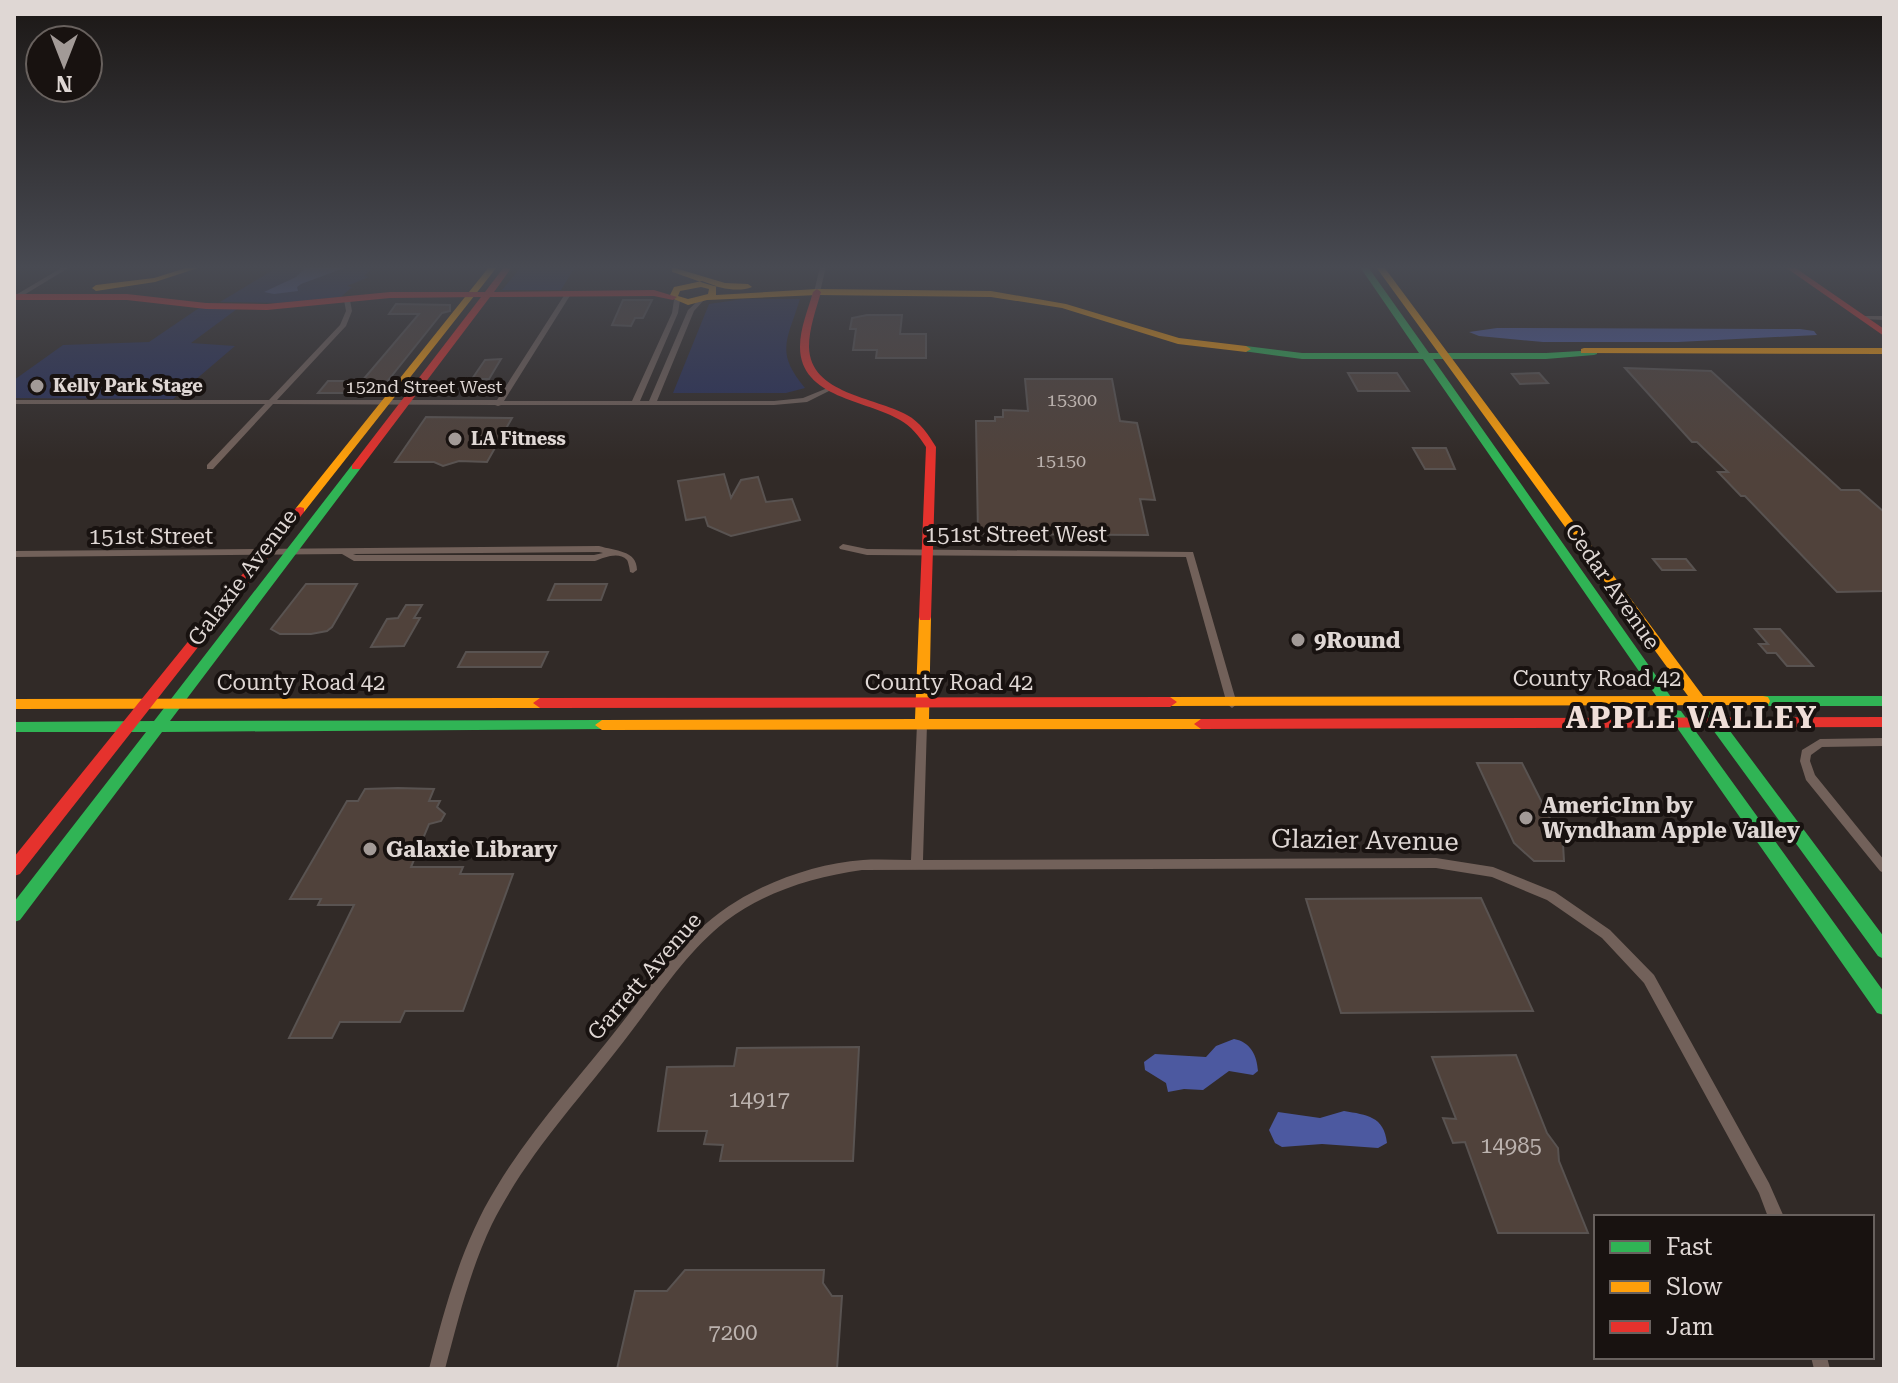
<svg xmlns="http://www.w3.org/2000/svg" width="1898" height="1383" font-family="'Roboto Serif',serif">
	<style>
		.green { fill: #2a3059 }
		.water { fill: #4c59a0 }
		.building { fill: #50423b; stroke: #595351; stroke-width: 2 }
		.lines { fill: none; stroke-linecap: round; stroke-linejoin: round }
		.street { fill: #72615a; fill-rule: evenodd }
		.fast { fill: #30b455; fill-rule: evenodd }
		.slow { fill: #ff9f0a; fill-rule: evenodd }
		.jam { fill: #e5322d; fill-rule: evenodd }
		.poi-dot { fill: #a29a97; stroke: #181210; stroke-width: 3 }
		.labels { text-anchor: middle; stroke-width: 8; stroke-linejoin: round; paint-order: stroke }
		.far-poi-label { font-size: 18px; font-weight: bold; fill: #dfd7d4; stroke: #181210; text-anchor: start }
		.far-street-label { font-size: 18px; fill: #dfd7d4; stroke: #181210 }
		.number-label { font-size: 18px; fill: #bbb2ae }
		.street-label { font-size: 22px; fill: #dfd7d4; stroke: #181210 }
		.poi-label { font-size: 22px; font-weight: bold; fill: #dfd7d4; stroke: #181210; text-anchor: start }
		.near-number-label { font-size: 22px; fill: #bbb2ae }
		.near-street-label { font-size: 26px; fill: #dfd7d4; stroke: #181210 }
		.district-label { font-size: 30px; font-weight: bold; letter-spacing: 2px; fill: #efded8; stroke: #181210 }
	</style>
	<rect width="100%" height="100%" fill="#312a27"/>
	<path class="green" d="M278 267H373L364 276 369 277 347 286 352 287 341 297 279 303 220 302Z
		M521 267H575L561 290H502Z
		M743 299H800C787 341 775 352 805 388L786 393H673L709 304Z
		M199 308 237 309 191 343 235 346 173 399 14 398V380L63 345 149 342Z"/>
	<path class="water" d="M306 267H347L301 284 297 287 298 291 274 294 264 292 296 277Z
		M1497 328 1800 329 1814 331 1817 335 1678 342H1543L1479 336 1469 332Z
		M1234 1039C1251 1042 1257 1056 1258 1071L1253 1075 1229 1071 1203 1090 1184 1089 1168 1092 1166 1083 1145 1070 1144 1062 1155 1054 1206 1057 1216 1046Z
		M1344 1111C1367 1115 1384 1116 1387 1143L1378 1148 1322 1144 1282 1147 1275 1143 1269 1130 1278 1112 1320 1118Z"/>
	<path class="building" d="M623 300H652L643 318H635L631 326 612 325Z
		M396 304 450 305V311L442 313 378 393H318L328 381H362L419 314H389Z
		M867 315H902L900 334H926V358H876L877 350H853L856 329H850L852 318Z
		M501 359 489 379H472L485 360Z
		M1625 368 1711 371 1841 490H1859L1884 512V591L1837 592 1745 496H1741L1718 472H1728L1697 442H1692Z
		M1348 373H1397L1409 391H1358Z
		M1539 373 1548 383 1520 384 1512 374Z
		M1025 379H1112L1120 421 1137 423 1155 500 1140 499 1148 535 978 534 976 421H995V417H1003V410L1028 411Z
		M426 417 512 418 487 462 459 461 443 466 434 462H395Z
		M1413 448H1446L1455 469H1425Z
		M724 474 731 498 741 480 758 477 766 502 792 499 800 520 731 536 708 526 705 517 686 520 678 481Z
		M1653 559H1686L1695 570H1662Z
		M306 584H357L332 627 327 631 311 634H280L271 629Z
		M555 584H607L601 600H548Z
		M406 605H422L414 618H420L404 646 371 647 387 619 398 618Z
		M1755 629H1780L1813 666H1787L1776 653H1767L1759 644H1768Z
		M466 652H548L541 667H458Z
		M1477 763H1522L1563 844 1564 861H1534L1514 843Z
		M398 788 434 789 429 801H440L437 807 445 814 441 821 429 824 411 867H463L460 874H513L463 1011H405L400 1022H340L332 1038H289L354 905H318L321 899H290L347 801H358L365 789Z
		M1481 898 1533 1011 1341 1013 1306 899Z
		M859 1047 853 1161H720L723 1145 704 1144 707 1131H658L667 1067 734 1066 737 1048Z
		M1516 1055 1547 1133 1558 1148 1559 1161 1588 1233H1498L1465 1142 1453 1143 1443 1118 1456 1119 1432 1057Z
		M685 1270H824L823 1283 832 1296H842L837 1369H617L635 1291H667Z"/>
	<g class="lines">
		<path class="street" d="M63 267H70L14 301V296Z
			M820 267H826L820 292 817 294 814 292Z
			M568 292 571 294 504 401H632L672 313 674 300 677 298 680 300 678 313 640 401H649L688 310 701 298 704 300 694 311 657 401H774L803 398 830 387 835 388 807 402 774 405H501L498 406 495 405 273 404 213 469H207V465L265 404H14V400H269L340 325 346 311 344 300 347 298 350 300 352 311 346 326 277 400H497L565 294Z
			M1864 316H1884V320L1862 319 1861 318Z
			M843 544 867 549 1193 552 1237 704 1232 708 1227 704 1186 557 867 555 840 549 839 547Z
			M599 546C615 551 637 550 637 570L633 573 630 572C630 570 628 561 627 560 618 551 604 558 595 561H354L342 554 14 557V551ZM599 552 603 553 594 555H356L353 554Z
			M922 720 927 724 923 860 1436 858 1493 867 1555 892 1610 930 1654 975 1769 1183 1784 1217H1768L1759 1193 1644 983 1602 938 1547 900 1492 877 1436 868 862 870C814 877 766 891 726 921 685 953 656 1000 624 1041 578 1101 526 1156 492 1224 470 1270 458 1320 445 1369H429C445 1307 462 1243 496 1188 531 1129 579 1078 621 1024 656 979 687 931 737 901 773 879 820 863 863 860 879 859 895 860 911 860L917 724Z
			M1884 738V746L1822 747 1811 755 1810 761 1815 775 1884 860V873L1880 871 1806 780 1800 761 1802 750 1820 739Z
			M1811 1357H1827L1830 1369H1814Z"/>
		<path class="fast" d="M1360 267H1368L1429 353H1546L1597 350V354L1594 355 1546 359H1433L1671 697 1673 700 1671 703H1661L1423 359H1302L1243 351V347L1246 346 1302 353H1419Z
			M356 464 360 465V469L170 721 602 720 607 721 609 725 607 729 162 732 20 920 14 922V902L146 732H14V722L154 721 352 465Z
			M1763 696H1884V706H1763L1756 701Z
			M1676 710 1681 711 1884 992V1015L1877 1013 1671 719 1669 715 1671 711Z
			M1710 710 1715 711 1884 937V959L1878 956 1705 719 1703 715 1705 711Z"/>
		<path class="slow" d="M189 267H201L155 282 96 291 92 288 96 285 154 278Z
			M489 267H497L304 512H296V508Z
			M1376 267H1384L1703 696H1763L1768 697 1770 701 1768 705 1165 706 1163 702 1170 697 1688 696Z
			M675 268 725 283 748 284 752 287C730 296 695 279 672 272V268Z
			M702 281 716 286V295L817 289 991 291 1066 304 1179 338 1246 346 1251 349 1246 352 1178 344 1062 308 991 297 817 295 707 300 688 305 669 297 674 287ZM701 287 709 289 708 294 688 299 678 296 680 291Z
			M1584 348H1884V354L1581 353V349Z
			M925 613 931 617 929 719H1201L1208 724 1201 729 602 730 595 725 602 720 915 719 919 617Z
			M540 698 547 703 540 708 14 709V699Z"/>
		<path class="jam" d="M504 267H512L494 292 654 290 677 297 673 300 654 296 490 297 360 469H352V465L481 297 390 298 267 310 206 309 127 300H14V294H127L206 303 267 304 390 292H485Z
			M1785 267H1794L1884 329V336Z
			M817 289 821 292C816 310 809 328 809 347 810 394 875 397 907 415 920 422 928 434 936 447L931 617 930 620H920L919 617 926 447C919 436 911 426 900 420 867 400 800 398 800 347 800 328 808 310 813 292Z
			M300 507 304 508V512L20 874 14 876V857L296 508Z
			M1170 697 1177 702 1170 707 540 708 533 703 540 698Z
			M1884 717V727L1201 729 1194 724 1201 719Z"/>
	</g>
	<linearGradient id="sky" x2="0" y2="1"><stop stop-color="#1b1715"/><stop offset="0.58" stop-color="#484a52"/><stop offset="1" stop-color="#484a52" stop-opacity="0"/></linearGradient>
	<rect width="1898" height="461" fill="url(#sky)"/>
	<g class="poi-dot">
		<circle cx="37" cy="386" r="8"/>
		<circle cx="455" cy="439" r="8"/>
		<circle cx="1298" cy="640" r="8"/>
		<circle cx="1526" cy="818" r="8"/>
		<circle cx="370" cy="849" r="8"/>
	</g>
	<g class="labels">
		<g class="far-poi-label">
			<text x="53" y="392">Kelly Park Stage</text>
			<text x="471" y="445">LA Fitness</text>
		</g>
		<g class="far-street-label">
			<text x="424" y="393">152nd Street West</text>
		</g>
		<g class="number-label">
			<text x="1072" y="406">15300</text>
			<text x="1061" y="467">15150</text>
		</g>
		<g class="street-label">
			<text x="1016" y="542">151st Street West</text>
			<text x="151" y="544">151st Street</text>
			<text transform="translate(242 577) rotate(-53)" y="8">Galaxie Avenue</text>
			<text transform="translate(1613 586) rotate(55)" y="8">Cedar Avenue</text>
			<text x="1597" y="686">County Road 42</text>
			<text x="301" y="690">County Road 42</text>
			<text x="949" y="690">County Road 42</text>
			<text transform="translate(644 976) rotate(-49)" y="8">Garrett Avenue</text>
		</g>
		<g class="poi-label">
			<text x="1314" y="648">9Round</text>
			<text x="1542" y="813">AmericInn by<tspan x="1542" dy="25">Wyndham Apple Valley</tspan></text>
			<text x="386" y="857">Galaxie Library</text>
		</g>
		<g class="near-number-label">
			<text x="759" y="1107">14917</text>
			<text x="1511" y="1153">14985</text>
			<text x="733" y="1340">7200</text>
		</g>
		<g class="near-street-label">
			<text transform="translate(1365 840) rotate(1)" y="9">Glazier Avenue</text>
		</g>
		<g class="district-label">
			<text x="1692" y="728">APPLE VALLEY</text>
		</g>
	</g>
	<rect width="1898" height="1383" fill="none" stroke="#dfd7d4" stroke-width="32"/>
	<rect x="1594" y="1215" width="280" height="144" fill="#181210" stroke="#68615e" stroke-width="2"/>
	<rect x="1610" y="1241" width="40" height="12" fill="#30b455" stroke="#68615e" stroke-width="2"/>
	<text x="1666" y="1255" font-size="24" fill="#dfd7d4">Fast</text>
	<rect x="1610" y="1281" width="40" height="12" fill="#ff9f0a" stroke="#68615e" stroke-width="2"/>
	<text x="1666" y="1295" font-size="24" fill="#dfd7d4">Slow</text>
	<rect x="1610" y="1321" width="40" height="12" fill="#e5322d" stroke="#68615e" stroke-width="2"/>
	<text x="1666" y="1335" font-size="24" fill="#dfd7d4">Jam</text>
	<g transform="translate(64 64) rotate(180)"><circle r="38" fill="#181210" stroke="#68615e" stroke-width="2"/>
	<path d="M0-6L14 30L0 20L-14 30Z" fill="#a29a97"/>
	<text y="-12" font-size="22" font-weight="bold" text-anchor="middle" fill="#dfd7d4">N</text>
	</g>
</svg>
